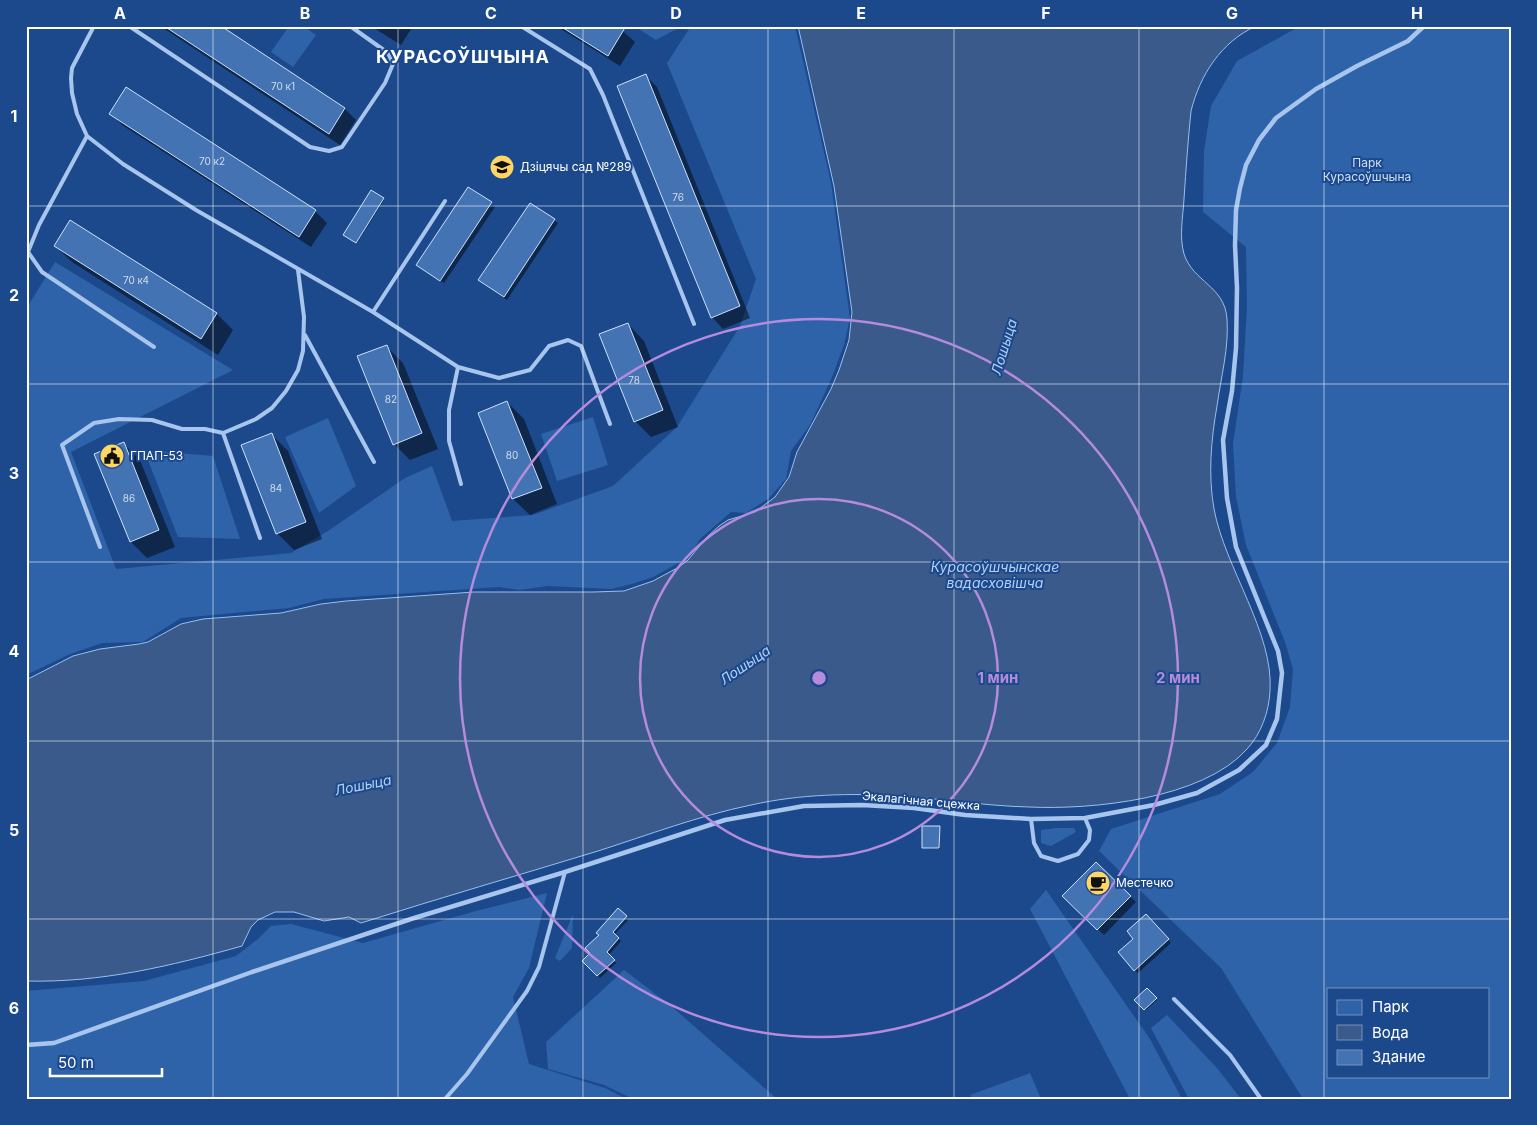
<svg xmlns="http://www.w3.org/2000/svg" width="1537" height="1125" font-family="Inter,sans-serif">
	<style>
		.green { fill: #2e63aa; fill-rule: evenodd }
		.water { fill: #395a8b; stroke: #9abfef }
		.shadow { fill: #0007 }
		.building { fill: #4473b4; stroke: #cde0f9 }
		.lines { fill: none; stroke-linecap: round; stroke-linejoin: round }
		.service { stroke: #a7c5ed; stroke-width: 4 }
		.pedestrian { stroke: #a7c5ed; stroke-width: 4.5 }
		.grid { fill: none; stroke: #fff; stroke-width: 1; stroke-opacity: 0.55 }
		.ring { fill: none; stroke: #b68bdc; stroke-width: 2.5 }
		.labels { text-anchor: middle; stroke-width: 4; stroke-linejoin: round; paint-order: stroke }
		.number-label { font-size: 10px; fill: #d0dcec }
		.park-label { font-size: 12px; fill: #cde0f9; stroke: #1b498c }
		.poi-label { font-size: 12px; fill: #fff; stroke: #1b498c; text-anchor: start }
		.street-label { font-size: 12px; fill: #fff; stroke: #1b498c }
		.water-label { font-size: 14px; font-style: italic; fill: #b3cff4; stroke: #1b498c }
		.district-label { font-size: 18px; font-weight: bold; letter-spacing: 1px; fill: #fff; stroke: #1b498c }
		.centre { fill: #b68bdc; stroke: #1b498c; stroke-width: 2.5 }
		.ring-label { font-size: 15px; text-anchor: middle; font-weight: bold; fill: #b68bdc; stroke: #1b498c; stroke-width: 4; stroke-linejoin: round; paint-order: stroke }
		.neatline { fill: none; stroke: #fff; stroke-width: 2 }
		.grid-label { font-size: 16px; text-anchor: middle; font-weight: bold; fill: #fff }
	</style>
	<rect width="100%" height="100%" fill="#1b498c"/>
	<path class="green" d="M289 26H303L316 35 293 67 271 52Z
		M634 26H682L656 40Z
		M691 26H795L831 183 850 318 844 345 832 377 810 425 791 451 786 479 768 499 746 513 731 512 700 539 689 557 653 577 632 584 611 589 548 586 519 590 499 587 324 599 289 608 181 618 143 642 102 643 70 654 26 675V309L55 262 233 370 71 452 116 569 291 553 328 531 405 478 432 466 452 521 533 515 613 486 677 427 740 326 756 279 667 63Z
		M1300 26H1511V1099H1303L1221 968 1099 851 1111 829 1220 794 1253 772 1277 743 1290 707 1293 669 1285 642 1246 545 1236 497 1233 444 1243 376 1247 307 1246 247 1203 212 1204 151 1211 106 1237 61ZM1328 989H1488V1076H1328Z
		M593 417 608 465 557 481 541 434Z
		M328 418 356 486 319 513 285 437Z
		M144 450 213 456 240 539 178 537Z
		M1056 828H1074L1076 832 1051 846 1041 843V830Z
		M1046 890 1150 1039 1182 1099H1130L1030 909Z
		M547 893 529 968 513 997 529 1064 605 1088 627 1099H26V991L144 981 236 956 258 939 271 926 291 924 363 943 476 911Z
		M573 914 572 948 560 961 555 958Z
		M624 970 670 1005 777 1099H633L604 1085 548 1069 546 1042Z
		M1167 1015 1217 1068 1241 1099H1189L1151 1028Z
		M1030 1073 1041 1099H973L970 1095Z"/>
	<path class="water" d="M798 26H1256C1221 42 1200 75 1191 111 1188 140 1186 169 1184 199 1183 217 1179 236 1184 254 1193 282 1225 286 1227 319 1229 348 1221 377 1217 406 1211 440 1208 475 1214 509 1225 568 1274 633 1270 691 1269 712 1261 734 1247 749 1203 799 1092 810 1029 807 986 806 944 799 901 796 851 793 800 794 751 805 698 816 648 835 598 851 519 875 440 898 361 923L349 917 324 921 294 912H275L258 920 251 927 242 946C171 966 100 983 26 981V680L73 656 100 649 139 644 148 642 181 624 203 619 281 613 321 604 346 601 474 592H593L624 591 653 581 679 567 688 560 707 537 719 526 728 520 755 512 775 497 789 477 797 452 831 389 839 370 849 340 852 312 834 186Z"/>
	<path class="shadow" d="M160 26H219L345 109 356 120 340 145Z
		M371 26H413L401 45Z
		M556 26H617L635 42 620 66Z
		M645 75 657 87 750 318 723 329 712 317Z
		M127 89 315 211 327 223 311 247 122 125 111 113Z
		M469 188 495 207 444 283 421 268Z
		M383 199 384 200 357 243 346 236Z
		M530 204 558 223 507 300 479 280Z
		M55 246 217 314 233 330 218 355 72 262Z
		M628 324 644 341 678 427 651 437 635 421Z
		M386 346 403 363 438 449 410 460 394 444Z
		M507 402 524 419 557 504 530 515 513 499 480 413Z
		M271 434 288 451 322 539 294 550 277 533Z
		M123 443 140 460 175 547 147 558 131 542Z
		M939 827 940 829V849L924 848 923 847Z
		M1096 863 1136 902 1104 935 1064 896Z
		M627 918 628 920 614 935 621 941 609 955 616 963 600 978 584 961 608 936 609 938Z
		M1150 919 1171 943 1138 973 1134 970 1135 939Z
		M1147 989 1157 1000 1146 1010 1136 1000Z"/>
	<path class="building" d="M164 26H221L345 108 329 134Z
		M560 26H626L608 56Z
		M646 74 740 306 711 318 617 86Z
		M126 87 316 210 299 237 109 114Z
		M468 187 492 202 440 281 416 265Z
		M371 190 384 198 356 243 343 235Z
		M530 203 555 219 504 297 478 280Z
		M70 220 217 313 201 339 54 246Z
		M628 323 663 410 634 422 599 334Z
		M387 345 422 433 393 445 357 356Z
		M507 401 542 488 512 499 478 413Z
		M272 433 306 522 276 534 241 445Z
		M124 442 159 530 130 542 94 454Z
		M922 826H940L939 848H922Z
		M1096 862 1131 896 1097 930 1062 896Z
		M618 908 627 916 613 932 619 938 607 952 615 960 597 976 582 961 590 953 585 948 599 935 596 933Z
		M1146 914 1169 939 1134 971 1118 952 1133 939 1127 931Z
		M1147 988 1157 998 1144 1010 1134 1000Z"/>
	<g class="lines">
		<path class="service" d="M94 26 72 68 71 78 72 93 77 114 87 136 39 225 28 252 42 272 154 347
			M129 26 310 147 329 151 342 147 385 83 393 64 388 53 350 26
			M521 26 590 69 603 95 694 324
			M87 136 123 164 196 210 373 312 458 367 499 378 530 370 549 346 568 340 581 346 610 424
			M373 312 445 201
			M305 335 374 462
			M458 367 449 410V441L461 484
			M223 433 260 538
			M100 547 62 445 94 423 119 419 152 420 182 429H205L223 433 256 419 272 408 286 391 298 370 303 351 304 317 298 270
			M1031 819 1034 843 1041 856 1058 861 1078 854 1089 840 1090 830 1085 818
			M1174 999 1230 1055 1261 1099
			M445 1099 467 1074 527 991 539 967 565 872"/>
		<path class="pedestrian" d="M26 1045 54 1043 252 972 411 919 565 872 725 820 804 806 862 805 914 808 965 815 1031 819 1085 818 1154 805 1197 793 1239 770 1266 745 1277 719 1282 673 1278 651 1236 547 1227 498 1223 440 1232 391 1236 348 1237 288 1235 245 1236 210 1240 188 1246 165 1259 140 1276 118 1316 89 1357 66 1408 41 1424 26"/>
	</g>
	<path class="grid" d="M213 26V1099M398 26V1099M583 26V1099M768 26V1099M954 26V1099M1139 26V1099M1324 26V1099M26 206H1511M26 384H1511M26 562H1511M26 741H1511M26 919H1511"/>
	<g class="ring">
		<circle cx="819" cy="678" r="179"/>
		<circle cx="819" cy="678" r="359"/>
	</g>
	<defs>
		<symbol id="school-disc" viewBox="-11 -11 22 22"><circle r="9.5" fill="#fed664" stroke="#1b498c"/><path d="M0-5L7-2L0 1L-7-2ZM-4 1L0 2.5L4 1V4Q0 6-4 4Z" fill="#111"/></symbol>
		<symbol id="civic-disc" viewBox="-11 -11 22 22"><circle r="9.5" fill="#fed664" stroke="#1b498c"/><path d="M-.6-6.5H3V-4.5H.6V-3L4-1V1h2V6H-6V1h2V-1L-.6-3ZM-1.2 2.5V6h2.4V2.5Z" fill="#111"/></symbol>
		<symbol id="cafe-disc" viewBox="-11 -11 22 22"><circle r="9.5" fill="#fed664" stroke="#1b498c"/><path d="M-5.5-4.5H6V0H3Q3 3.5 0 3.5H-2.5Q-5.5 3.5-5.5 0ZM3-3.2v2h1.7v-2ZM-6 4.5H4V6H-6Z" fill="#111"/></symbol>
	</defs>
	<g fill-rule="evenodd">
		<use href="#school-disc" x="488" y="153" width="28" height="28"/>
		<use href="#civic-disc" x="98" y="442" width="28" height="28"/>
		<use href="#cafe-disc" x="1084" y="869" width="28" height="28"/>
	</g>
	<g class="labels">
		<g class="number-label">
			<text x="283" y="90">70 к1</text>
			<text x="212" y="165">70 к2</text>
			<text x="678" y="201">76</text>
			<text x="136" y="284">70 к4</text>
			<text x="634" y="384">78</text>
			<text x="391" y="403">82</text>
			<text x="512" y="459">80</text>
			<text x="276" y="492">84</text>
			<text x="129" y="502">86</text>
		</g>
		<g class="park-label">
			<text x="1367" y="167">Парк<tspan x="1367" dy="14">Курасоўшчына</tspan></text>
		</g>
		<g class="poi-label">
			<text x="520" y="171">Дзіцячы сад №289</text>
			<text x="130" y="460">ГПАП-53</text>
			<text x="1116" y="887">Местечко</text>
		</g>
		<g class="street-label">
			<text transform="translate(921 801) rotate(5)" y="4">Экалагічная сцежка</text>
		</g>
		<g class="water-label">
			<text transform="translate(1004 347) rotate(-73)" y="5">Лошыца</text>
			<text x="995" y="572">Курасоўшчынскае<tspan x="995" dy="16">вадасховішча</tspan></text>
			<text transform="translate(745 665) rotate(-34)" y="5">Лошыца</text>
			<text transform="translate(363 785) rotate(-11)" y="5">Лошыца</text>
		</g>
		<g class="district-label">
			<text x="463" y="63">КУРАСОЎШЧЫНА</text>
		</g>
	</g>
	<circle cx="819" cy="678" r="8" class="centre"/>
	<g class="ring-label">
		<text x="998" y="683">1 мин</text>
		<text x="1178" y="683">2 мин</text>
	</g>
	<rect width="1537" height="1125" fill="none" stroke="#1b498c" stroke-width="55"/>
	<rect x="1327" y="988" width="162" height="90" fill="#1b498c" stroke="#7692ba"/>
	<rect x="1337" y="1000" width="25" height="15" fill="#2e63aa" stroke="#7692ba"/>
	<text x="1372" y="1012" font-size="15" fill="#ffffff">Парк</text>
	<rect x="1337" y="1025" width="25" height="15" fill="#395a8b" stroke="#7692ba"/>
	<text x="1372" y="1038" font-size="15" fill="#ffffff">Вода</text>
	<rect x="1337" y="1050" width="25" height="15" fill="#4473b4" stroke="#7692ba"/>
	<text x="1372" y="1062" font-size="15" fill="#ffffff">Здание</text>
	<path d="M50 1068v8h112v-8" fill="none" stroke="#ffffff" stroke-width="2.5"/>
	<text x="58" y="1068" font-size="15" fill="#ffffff" stroke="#1b498c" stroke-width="4" paint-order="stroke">50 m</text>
	<rect x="28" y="28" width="1482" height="1070" class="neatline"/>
	<g class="grid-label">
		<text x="120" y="19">A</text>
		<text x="305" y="19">B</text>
		<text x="491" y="19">C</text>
		<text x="676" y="19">D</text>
		<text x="861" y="19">E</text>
		<text x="1046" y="19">F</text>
		<text x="1232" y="19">G</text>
		<text x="1417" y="19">H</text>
		<text x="14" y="122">1</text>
		<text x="14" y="301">2</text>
		<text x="14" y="479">3</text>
		<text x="14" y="657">4</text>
		<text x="14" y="836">5</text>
		<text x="14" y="1014">6</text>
	</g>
</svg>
